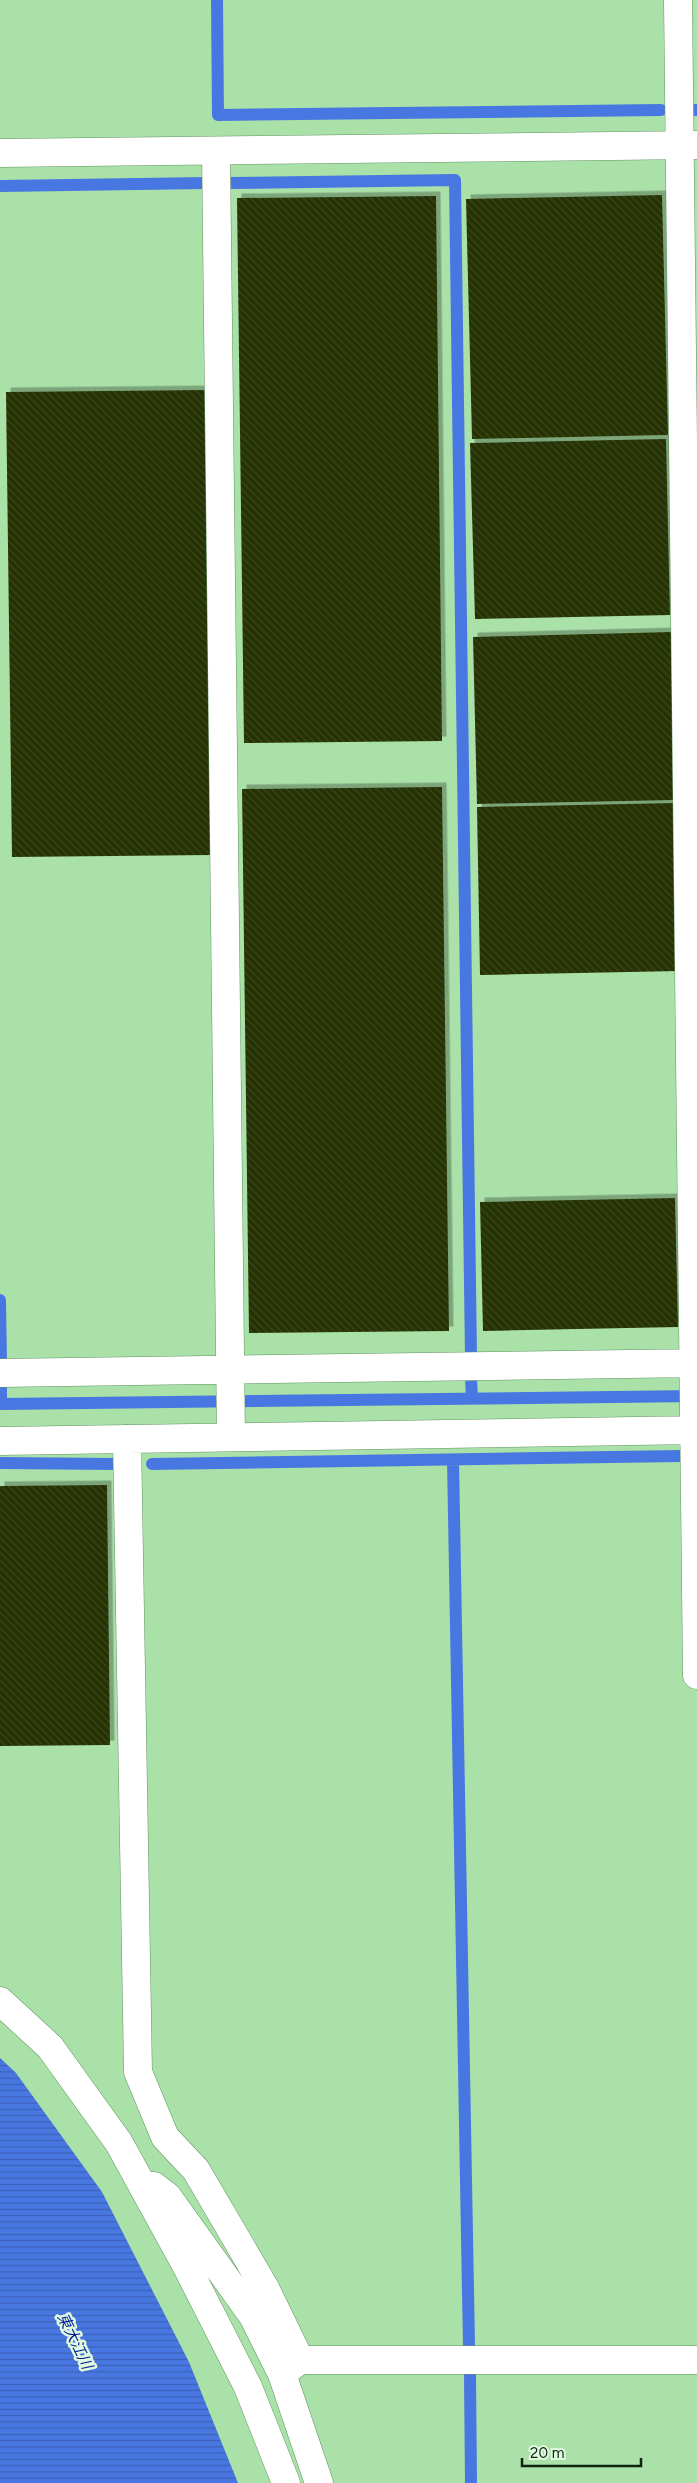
<svg xmlns="http://www.w3.org/2000/svg" width="697" height="2483" font-family="Figtree,'Noto Sans JP',sans-serif">
	<style>
		.water { fill: url(#water-rules) }
		.lines { fill: none; stroke-linecap: round; stroke-linejoin: round }
		.stream { stroke: #4977e2; stroke-width: 12 }
		.building { fill: url(#building-back-hatch); filter: url(#shadow) }
		.street-casing { stroke: #609460; stroke-width: 29 }
		.secondary-casing { stroke: #609460; stroke-width: 29 }
		.street { stroke: #fff; stroke-width: 28 }
		.secondary { stroke: #fff; stroke-width: 28 }
		.labels { text-anchor: middle; stroke-width: 5; stroke-linejoin: round; paint-order: stroke }
		.water-label { font-size: 15px; font-style: italic; fill: #001999; stroke: #dffade }
	</style>
	<defs>
		<pattern id="water-rules" width="6" height="5" patternUnits="userSpaceOnUse" patternTransform="scale(1.25)"><rect width="6" height="5" fill="#4977e2"/><path d="M0 2.5h6" fill="none" stroke="#3b61b6"/></pattern>
		<pattern id="building-back-hatch" width="6" height="6" patternUnits="userSpaceOnUse" patternTransform="scale(1.25)"><rect width="6" height="6" fill="#253205"/><path d="M-1 5l2 2M0 0l6 6M5-1l2 2" fill="none" stroke="#3b4720"/></pattern>
		<filter id="shadow"><feDropShadow dx="4.5" dy="-4.5" stdDeviation="0" flood-color="#0004"/></filter>
	</defs>
	<rect width="100%" height="100%" fill="#aae1a9"/>
	<path class="water" d="M0 2058 16 2073 102 2192 189 2362 238 2483H0Z"/>
	<g class="lines">
		<path class="stream" d="M217 0 218 115 661 110
			M695 110H697
			M231 183 455 180 471 1357
			M0 186 207 183
			M0 1300 1 1362
			M471 1379 472 1398
			M0 1404 697 1396
			M1 1404V1387
			M453 1460 469 2346
			M0 1463 115 1464
			M152 1464 681 1456
			M470 2375 471 2483"/>
	</g>
	<path class="building" d="M662 195 668 435 472 439 466 199Z
		M436 196 442 741 244 743 237 198Z
		M206 390 212 855 12 857 6 392Z
		M666 439 670 615 475 619 470 443Z
		M671 632 675 800 477 804 473 637Z
		M442 787 449 1331 249 1333 242 789Z
		M675 803 679 971 480 975 477 807Z
		M675 1198 678 1327 483 1331 480 1202Z
		M107 1485 110 1745 0 1746V1486Z"/>
	<g class="lines">
		<defs>
			<path id="street" d="M678 0 697 1675
				M216 151 231 1437
				M0 1373 697 1363
				M127 1439 138 2072 165 2137 196 2170 265 2288 300 2360H697
				M0 1441 697 1430
				M0 2001 50 2047 119 2143 187 2267 248 2387 286 2483
				M154 2186 167 2196 253 2316 282 2374
				M296 2363 282 2374 319 2483"/>
			<path id="secondary" d="M0 153 697 145"/>
		</defs>
		<use href="#street" class="street-casing"/>
		<use href="#secondary" class="secondary-casing"/>
		<use href="#street" class="street"/>
		<use href="#secondary" class="secondary"/>
	</g>
	<g class="labels">
		<g class="water-label">
			<text transform="translate(75 2341) rotate(64)" y="5">東大江川</text>
		</g>
	</g>
	<path d="M522 2458v8h119v-8" fill="none" stroke="#0e240f" stroke-width="2.5"/>
	<text x="530" y="2458" font-size="15" fill="#0e240f" stroke="#dffade" stroke-width="4" paint-order="stroke">20 m</text>
</svg>
